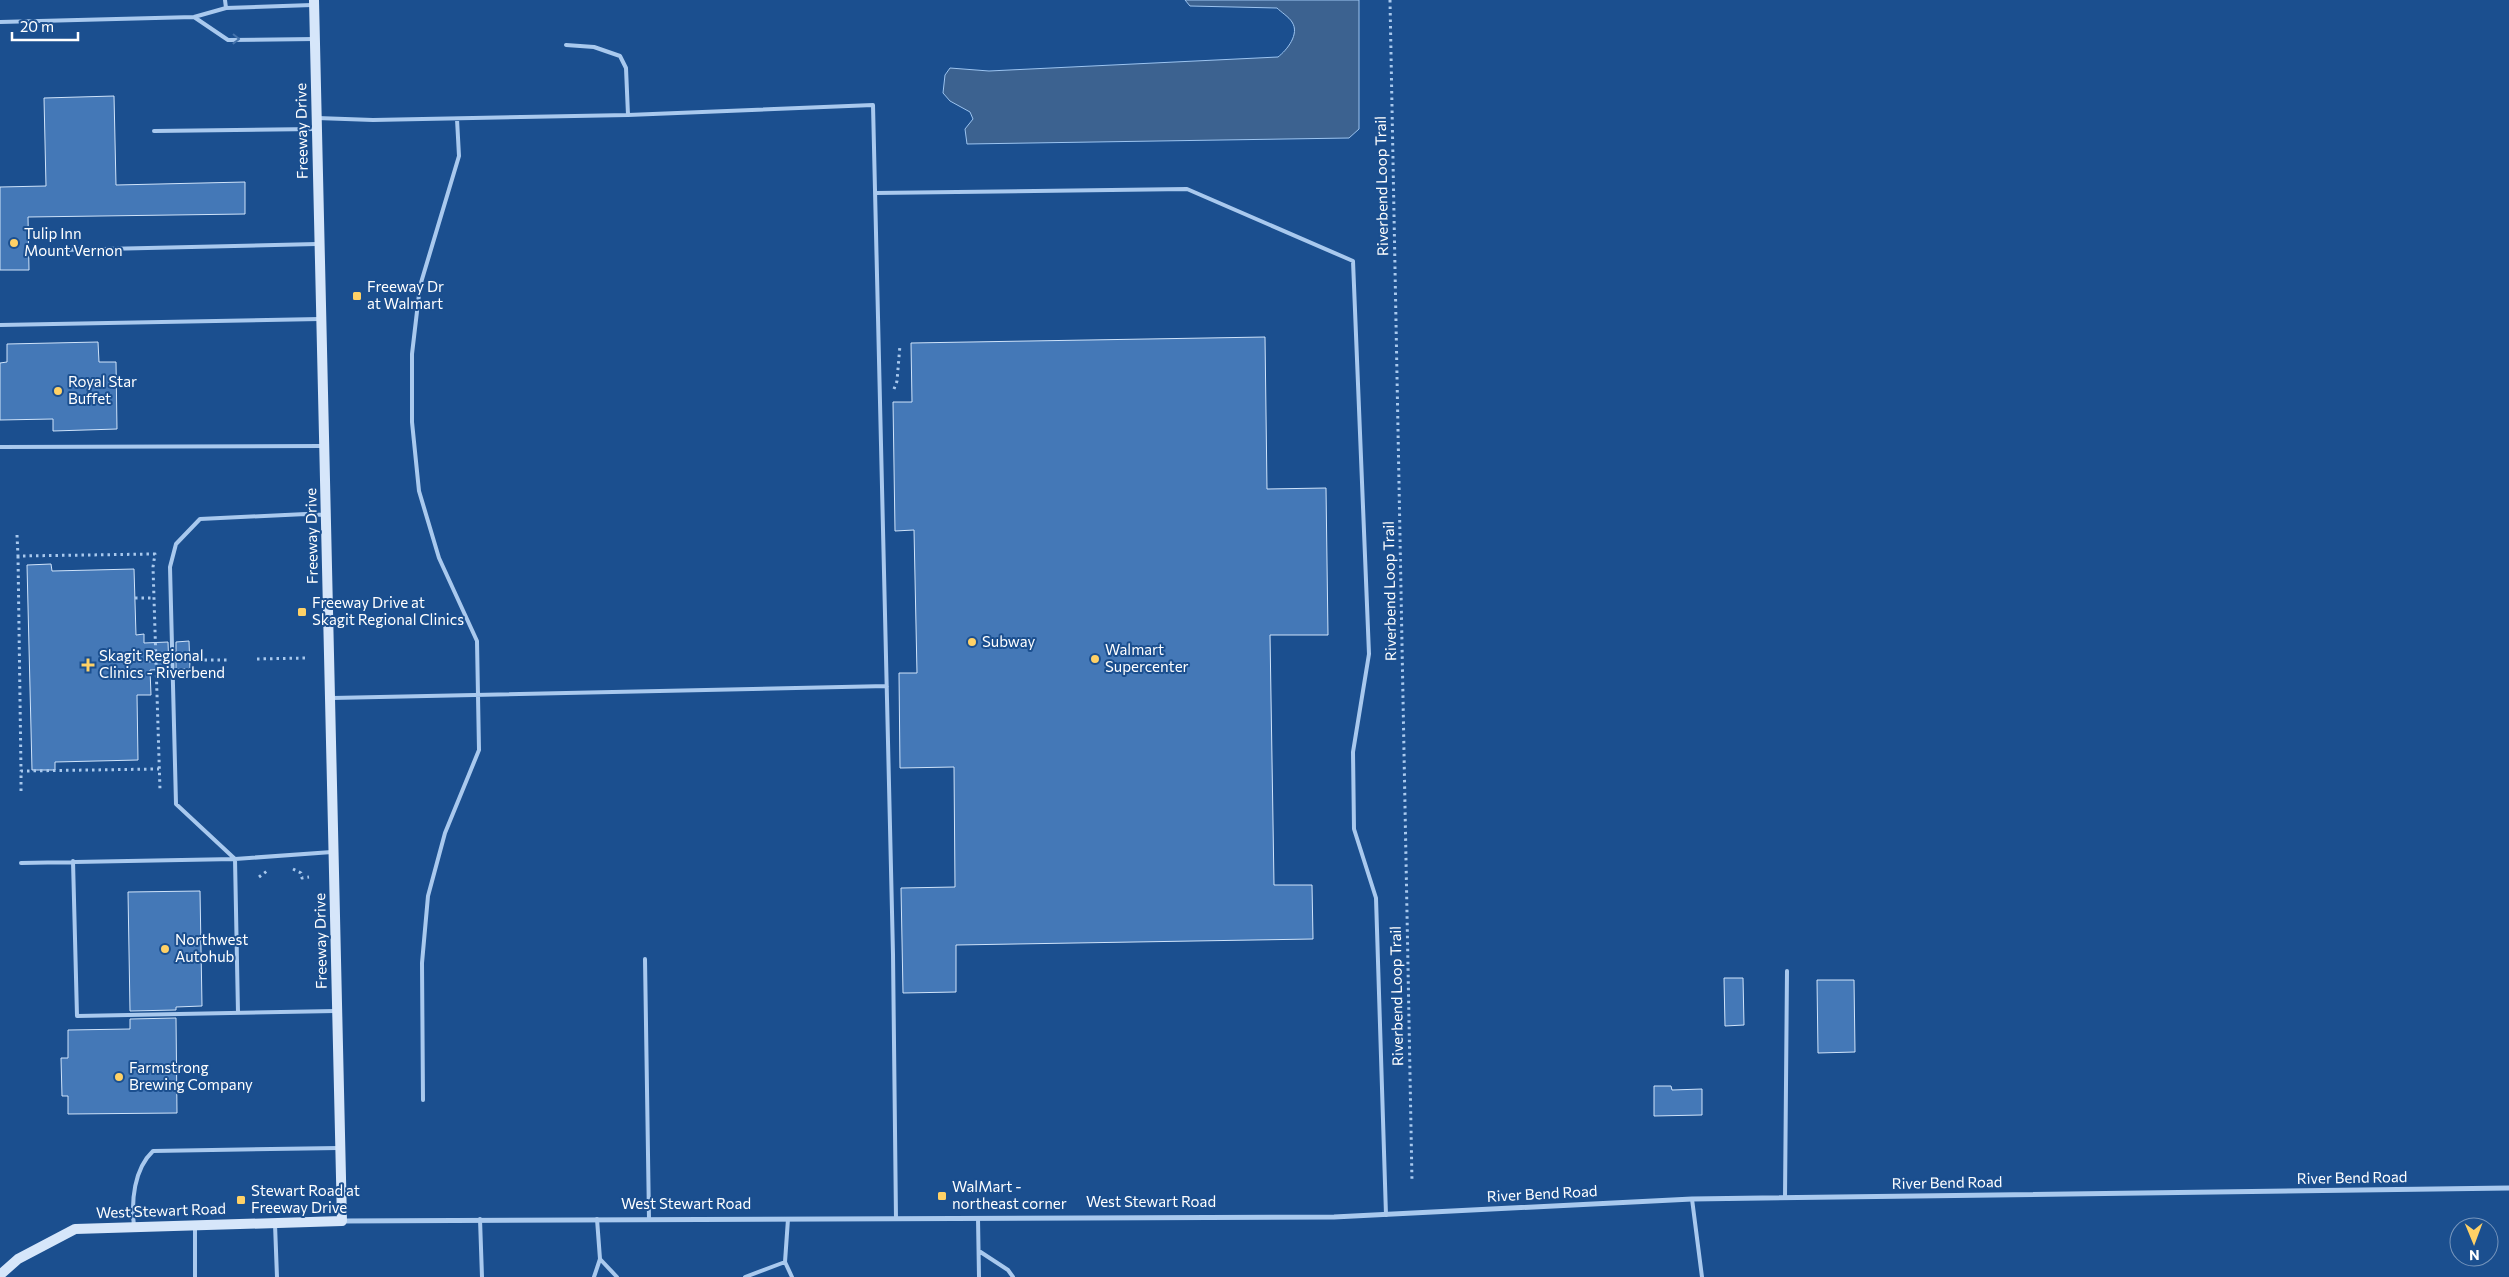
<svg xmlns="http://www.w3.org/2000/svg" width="2509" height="1277" font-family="Commissioner,sans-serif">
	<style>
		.water { fill: #3c6290; stroke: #9cc4f0 }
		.building { fill: #4478b7; stroke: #cfe3fa }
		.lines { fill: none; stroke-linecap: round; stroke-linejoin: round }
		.path { stroke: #a9c9ee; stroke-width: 3; stroke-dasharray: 2.5 4; stroke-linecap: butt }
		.lane { stroke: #a9c9ee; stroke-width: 4 }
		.street { stroke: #a9c9ee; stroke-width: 5 }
		.secondary { stroke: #d6e6fa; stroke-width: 10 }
		.oneway { stroke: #4674ac }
		.poi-dot { fill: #ffd166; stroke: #1b4f8f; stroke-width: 2 }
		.labels { text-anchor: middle; stroke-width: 4; stroke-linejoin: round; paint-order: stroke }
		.street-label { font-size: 15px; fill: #fff; stroke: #1b4f8f }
		.poi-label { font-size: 15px; fill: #fff; stroke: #1b4f8f; text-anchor: start }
	</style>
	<rect width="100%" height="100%" fill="#1b4f8f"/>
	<path class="water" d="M1185 0H1359V129L1349 138 967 144 965 129 973 119 970 112 950 101 943 93 945 75 950 68 989 71 1278 57C1287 50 1300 34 1292 22 1289 17 1281 12 1277 8L1190 6Z"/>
	<path class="building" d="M114 96 116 185 245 182V214L28 217 29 270H0V187L46 186 44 98Z
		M1265 337 1267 489 1326 488 1328 635H1270L1274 885H1312L1313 939 956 945V992L903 993 901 888 955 887 954 767 900 768 899 673H917L914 530 895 531 893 402H912L911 343Z
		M98 342 99 362H116L117 429 53 431V419L0 420V363L7 362V344Z
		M51 564 52 571 134 569 136 635 144 634V643L168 642 169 669 150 670 151 695H137L138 760 55 762V770H32L27 565Z
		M189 641 190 669H176V642Z
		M200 891 202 1006 176 1007V1010L130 1011 128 892Z
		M1724 978H1743L1744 1025 1725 1026Z
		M1817 980H1854L1855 1052 1818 1053Z
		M176 1018 177 1113 68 1114V1096H62L61 1058H68V1030L130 1029V1019Z
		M1654 1086H1671L1672 1090 1702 1089V1115L1654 1116Z"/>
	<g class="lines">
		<path class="path" d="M1390 0 1412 1182
			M894 389 897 381 900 345
			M17 535 18 556 155 554 153 567 160 790
			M18 556 21 771
			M135 598H154
			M257 659 308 658
			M185 660H229
			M148 661H156
			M21 791V771L159 769
			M293 869 301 873 302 878 309 877
			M259 877 267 871"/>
		<path class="lane" d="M225 0 226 8
			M194 17 228 40 315 39
			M0 22 194 17 226 8 312 5
			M566 45 594 47 620 56 626 68 628 115
			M317 118 373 120 628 115 873 105 893 954 896 1219
			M154 131 315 129
			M875 193 1187 189 1353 261 1369 654 1353 752 1354 829 1376 898 1386 1215
			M61 250 317 244
			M0 325 320 319
			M0 447 322 446
			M332 698 887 686
			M73 861 77 1016 335 1011
			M21 863 235 859 332 852
			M645 959 649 1219
			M238 1013 235 859 176 804 170 567 176 544 200 519 306 514 325 515
			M423 1100 422 963 428 896 445 833 479 750 477 641 439 558 419 491 412 422V354L420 286 459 156 457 119
			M1785 1198 1787 971
			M1692 1199 1702 1277
			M978 1218 979 1277
			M480 1219 482 1277
			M275 1224 277 1277
			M134 1226C131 1201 134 1169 153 1151L339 1148
			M979 1251 1008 1270 1013 1277
			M600 1259 617 1277
			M785 1262 792 1277
			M195 1277V1226
			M594 1277 600 1259 597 1219
			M745 1277 785 1262 788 1219"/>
		<path class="street" d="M342 1221 1334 1217 1692 1199 2509 1188"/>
		<path class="secondary" d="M0 1275 18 1259 75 1229 342 1221 314 0"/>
	</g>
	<defs><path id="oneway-chevron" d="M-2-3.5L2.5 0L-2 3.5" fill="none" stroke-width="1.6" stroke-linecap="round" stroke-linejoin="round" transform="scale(1.25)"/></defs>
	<use class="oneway" href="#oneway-chevron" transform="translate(236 39) rotate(1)"/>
	<g class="poi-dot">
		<circle cx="14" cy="243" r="5"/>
		<rect x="352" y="291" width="10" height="10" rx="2.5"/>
		<circle cx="58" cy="391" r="5"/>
		<rect x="297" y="607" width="10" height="10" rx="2.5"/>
		<circle cx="972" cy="642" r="5"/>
		<circle cx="1095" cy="659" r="5"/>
		<path d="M85.5 657.5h5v5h5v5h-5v5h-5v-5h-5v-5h5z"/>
		<circle cx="165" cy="949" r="5"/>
		<circle cx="119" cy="1077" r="5"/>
		<rect x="937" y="1191" width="10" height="10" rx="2.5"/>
		<rect x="236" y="1195" width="10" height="10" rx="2.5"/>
	</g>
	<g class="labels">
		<g class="street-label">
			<text transform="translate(302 131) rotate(-91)" y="5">Freeway Drive</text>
			<text transform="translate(1382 186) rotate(-91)" y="5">Riverbend Loop Trail</text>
			<text transform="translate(312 536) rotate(-91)" y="5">Freeway Drive</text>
			<text transform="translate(1390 591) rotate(-91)" y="5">Riverbend Loop Trail</text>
			<text transform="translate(321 941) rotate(-91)" y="5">Freeway Drive</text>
			<text transform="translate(1397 996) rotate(-91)" y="5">Riverbend Loop Trail</text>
			<text transform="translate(2352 1178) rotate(-1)" y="5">River Bend Road</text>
			<text transform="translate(1947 1183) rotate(-1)" y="5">River Bend Road</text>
			<text transform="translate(1542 1194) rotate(-3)" y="5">River Bend Road</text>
			<text x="1151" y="1207">West Stewart Road</text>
			<text x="686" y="1209">West Stewart Road</text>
			<text transform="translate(161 1211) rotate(-2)" y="5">West Stewart Road</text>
		</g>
		<g class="poi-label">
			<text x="24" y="239">Tulip Inn<tspan x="24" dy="17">Mount Vernon</tspan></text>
			<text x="367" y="292">Freeway Dr<tspan x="367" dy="17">at Walmart</tspan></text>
			<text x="68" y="387">Royal Star<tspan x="68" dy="17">Buffet</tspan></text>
			<text x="312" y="608">Freeway Drive at<tspan x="312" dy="17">Skagit Regional Clinics</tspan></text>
			<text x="982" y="647">Subway</text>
			<text x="1105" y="655">Walmart<tspan x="1105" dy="17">Supercenter</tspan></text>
			<text x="99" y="661">Skagit Regional<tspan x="99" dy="17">Clinics - Riverbend</tspan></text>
			<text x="175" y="945">Northwest<tspan x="175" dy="17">Autohub</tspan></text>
			<text x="129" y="1073">Farmstrong<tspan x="129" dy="17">Brewing Company</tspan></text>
			<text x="952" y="1192">WalMart -<tspan x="952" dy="17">northeast corner</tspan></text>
			<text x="251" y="1196">Stewart Road at<tspan x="251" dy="17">Freeway Drive</tspan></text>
		</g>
	</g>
	<g transform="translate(2474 1242) rotate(179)"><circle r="24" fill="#1b4f8f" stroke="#7695bc"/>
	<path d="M0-4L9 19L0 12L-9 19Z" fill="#ffd166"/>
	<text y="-8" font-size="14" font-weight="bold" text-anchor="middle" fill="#ffffff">N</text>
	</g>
	<path d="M12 32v8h66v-8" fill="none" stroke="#ffffff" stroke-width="2.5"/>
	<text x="20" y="32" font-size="15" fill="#ffffff" stroke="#1b4f8f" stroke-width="4" paint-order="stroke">20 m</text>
</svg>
